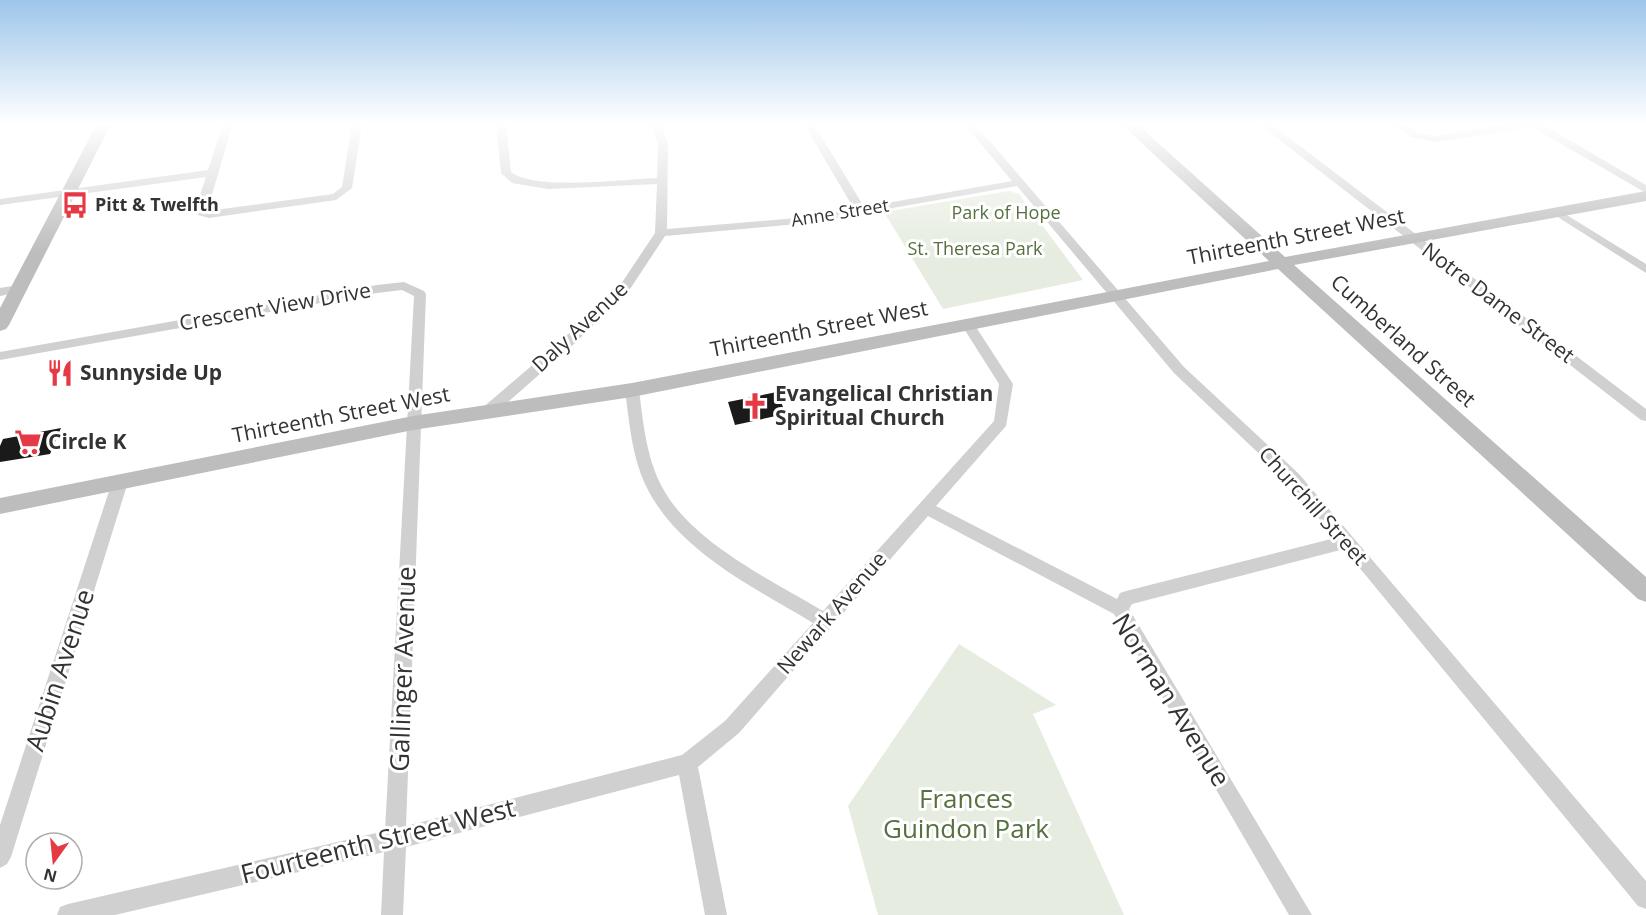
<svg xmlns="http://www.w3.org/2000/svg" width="1646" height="915" font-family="'Open Sans',sans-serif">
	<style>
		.green { fill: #e6ecdf }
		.building { fill: #1a1a1a }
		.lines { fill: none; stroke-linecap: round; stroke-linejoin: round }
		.street { fill: #d0d0d0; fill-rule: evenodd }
		.secondary { fill: #bdbdbd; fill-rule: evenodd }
		.labels { text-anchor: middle; stroke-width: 6; stroke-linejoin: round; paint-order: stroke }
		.far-poi-label { font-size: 18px; font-weight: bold; fill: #333; stroke: #fff; text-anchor: start }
		.far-street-label { font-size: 18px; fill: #333; stroke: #fff }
		.far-park-label { font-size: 18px; fill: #56703f; stroke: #fff }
		.street-label { font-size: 21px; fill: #333; stroke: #fff }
		.poi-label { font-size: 21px; font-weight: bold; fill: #333; stroke: #fff; text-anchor: start }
		.near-street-label { font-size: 26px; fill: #333; stroke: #fff }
		.near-park-label { font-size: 26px; fill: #56703f; stroke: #fff }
	</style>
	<rect width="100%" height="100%" fill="#fff"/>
	<path class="green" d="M1009 191 1019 194 1083 280 943 309 884 212Z
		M959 644 1056 705 1033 714 1124 915H878L848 806Z"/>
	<path class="building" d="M777 392 783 407 776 416 735 425 728 402Z
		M61 428 50 454 0 462V446L3 439Z"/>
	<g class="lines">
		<path class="street" d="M223 124H233L207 211 333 194 342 187 352 124H362L352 188 336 200 209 218 198 215 195 210 206 177 0 205V199L208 170Z
			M496 124H506L511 172C535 191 624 179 657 178L658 143 651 124H661L668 143 667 229 808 217 854 209 804 124H814L864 207 1012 181 964 124H975L1184 367 1299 474 1646 881V909L1638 906 1344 549 1132 604 1129 609 1312 915H1289L1114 614 928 516 739 733 698 767 727 915H705L679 775 406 847 403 915H381L384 852 115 915H57L60 907 68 904 385 831 414 296 402 290 377 293 0 360V352L377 285 404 282 424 291 426 294 406 826 682 755 725 721 813 623C753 587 676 550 645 484 632 456 629 421 625 390L627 387H637L639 390C643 421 646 456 661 485 689 541 771 580 823 611L994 421 999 384 961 324 967 320 972 321 1013 384 1006 426 936 506 1117 599 1120 593 1126 591 1335 538 1289 482 1174 373 1017 186 808 223 665 236 630 289 574 344 491 417H481L479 413 481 409 564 338 621 284 655 233 657 184 548 189 512 183 501 173Z
			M1259 124H1271L1646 409V421L1641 420Z
			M1393 124H1405L1418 133 1436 136 1509 124H1542L1646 185V193L1532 127 1436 142 1411 137Z
			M1557 209 1646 264V273L1553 214 1551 212Z
			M18 285 24 289 22 292 0 296V288Z
			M120 476 125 478 128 482 11 857 7 864 0 868V825L112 482 115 478Z"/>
		<path class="secondary" d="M97 124H111L9 325 6 329 0 331V308Z
			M1121 124H1137L1285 257 1646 191V201L1294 265 1646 577V602L1638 599 1278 269 632 397 413 430 0 514V498L413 416 632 383 1269 261Z"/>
	</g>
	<linearGradient id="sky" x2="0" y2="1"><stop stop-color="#9ec6ea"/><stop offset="0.49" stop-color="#fff"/><stop offset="1" stop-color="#fff" stop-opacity="0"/></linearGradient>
	<rect width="1646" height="253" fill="url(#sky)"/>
	<defs>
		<symbol id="bus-bare" viewBox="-9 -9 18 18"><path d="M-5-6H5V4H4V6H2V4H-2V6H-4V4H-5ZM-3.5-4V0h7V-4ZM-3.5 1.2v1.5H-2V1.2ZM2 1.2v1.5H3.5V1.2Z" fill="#e63946" stroke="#fff" stroke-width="2.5" paint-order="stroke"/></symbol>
		<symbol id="restaurant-bare" viewBox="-9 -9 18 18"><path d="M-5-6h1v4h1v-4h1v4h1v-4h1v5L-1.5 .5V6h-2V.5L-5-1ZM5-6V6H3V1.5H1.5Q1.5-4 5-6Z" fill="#e63946" stroke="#fff" stroke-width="2.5" paint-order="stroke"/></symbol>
		<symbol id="church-bare" viewBox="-9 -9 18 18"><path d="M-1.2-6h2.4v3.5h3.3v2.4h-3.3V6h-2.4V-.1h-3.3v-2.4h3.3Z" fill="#e63946" stroke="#fff" stroke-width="2.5" paint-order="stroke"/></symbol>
		<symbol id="supermarket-bare" viewBox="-9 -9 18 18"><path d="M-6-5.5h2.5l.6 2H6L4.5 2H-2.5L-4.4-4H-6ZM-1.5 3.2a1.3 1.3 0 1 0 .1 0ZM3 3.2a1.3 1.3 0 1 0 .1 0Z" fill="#e63946" stroke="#fff" stroke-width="2.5" paint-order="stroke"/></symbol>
	</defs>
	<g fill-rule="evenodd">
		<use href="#bus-bare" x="56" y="186" width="38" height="38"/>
		<use href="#restaurant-bare" x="41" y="354" width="38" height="38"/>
		<use href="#church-bare" x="736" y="387" width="38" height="38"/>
		<use href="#supermarket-bare" x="9" y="423" width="38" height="38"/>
	</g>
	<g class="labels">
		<g class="far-poi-label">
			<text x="95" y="211">Pitt &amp; Twelfth</text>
		</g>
		<g class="far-street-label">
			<text transform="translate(840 213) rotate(-9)" y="6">Anne Street</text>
		</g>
		<g class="far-park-label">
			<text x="1006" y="219">Park of Hope</text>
			<text x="975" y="255">St. Theresa Park</text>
		</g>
		<g class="street-label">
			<text transform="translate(1296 237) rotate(-11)" y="7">Thirteenth Street West</text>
			<text transform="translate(1498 303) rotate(37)" y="7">Notre Dame Street</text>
			<text transform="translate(275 307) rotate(-10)" y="7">Crescent View Drive</text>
			<text transform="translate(580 327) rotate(-43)" y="7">Daly Avenue</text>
			<text transform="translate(819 329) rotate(-11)" y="7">Thirteenth Street West</text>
			<text transform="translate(1403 341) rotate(42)" y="7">Cumberland Street</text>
			<text transform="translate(341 415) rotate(-11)" y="7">Thirteenth Street West</text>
			<text transform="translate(1313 506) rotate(48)" y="7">Churchill Street</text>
			<text transform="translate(832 613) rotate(-49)" y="7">Newark Avenue</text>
		</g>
		<g class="poi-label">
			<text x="80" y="380">Sunnyside Up</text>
			<text x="775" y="401">Evangelical Christian<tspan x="775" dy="24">Spiritual Church</tspan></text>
			<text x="48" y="449">Circle K</text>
		</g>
		<g class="near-street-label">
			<text transform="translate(403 669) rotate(-88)" y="9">Gallinger Avenue</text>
			<text transform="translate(60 670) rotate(-72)" y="9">Aubin Avenue</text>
			<text transform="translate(1171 700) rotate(58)" y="9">Norman Avenue</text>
			<text transform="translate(378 841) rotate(-14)" y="9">Fourteenth Street West</text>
		</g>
		<g class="near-park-label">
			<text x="966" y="808">Frances<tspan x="966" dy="30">Guindon Park</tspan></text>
		</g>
	</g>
	<g transform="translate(54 861) rotate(195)"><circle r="28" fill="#ffffff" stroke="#adadad" stroke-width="1.5"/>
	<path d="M0-4.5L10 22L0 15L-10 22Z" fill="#e63946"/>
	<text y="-9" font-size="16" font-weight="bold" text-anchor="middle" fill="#333333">N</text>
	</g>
</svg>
